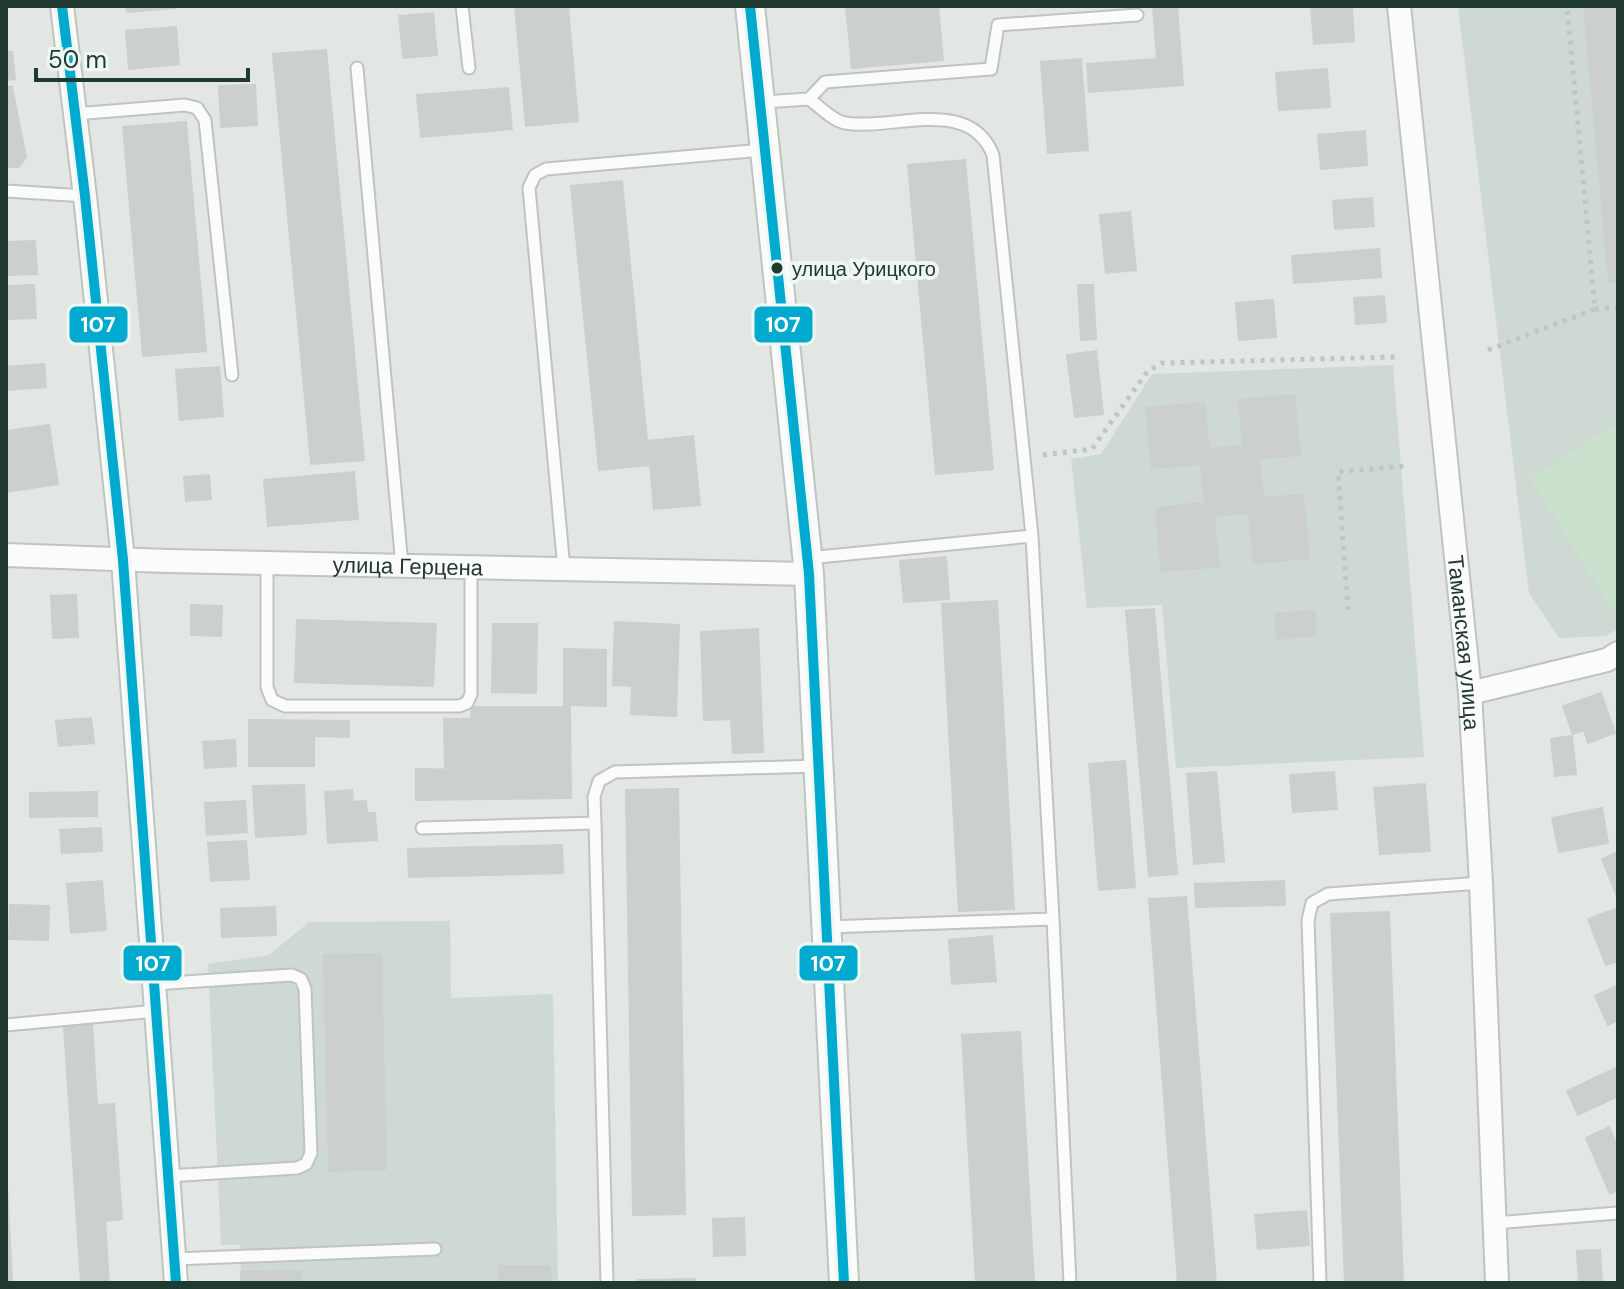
<svg xmlns="http://www.w3.org/2000/svg" width="1624" height="1289" font-family="'DM Sans',sans-serif">
	<style>
		.built { fill: #cfd9d3 }
		.green { fill: #cae1cd }
		.building { fill: #cbd0cd; stroke: #cad0cd; stroke-width: 2 }
		.lines { fill: none; stroke-linecap: round; stroke-linejoin: round }
		.service-casing { stroke: #bfc4c1; stroke-width: 15 }
		.minor-casing { stroke: #bfc4c1; stroke-width: 26 }
		.tertiary-casing { stroke: #bfc4c1; stroke-width: 32 }
		.path { stroke: #bfc7c4; stroke-width: 5; stroke-dasharray: 4 6; stroke-linecap: butt }
		.service { stroke: #fbfbfb; stroke-width: 11 }
		.minor { stroke: #fbfbfb; stroke-width: 22 }
		.tertiary { stroke: #fbfbfb; stroke-width: 28 }
		.bus-1-casing { stroke: #eff7f2; stroke-width: 16 }
		.bus-1 { stroke: #00a9ce; stroke-width: 10 }
		.bus-dot { fill: #203a2f; stroke: #eff7f2; stroke-width: 3 }
		.labels { text-anchor: middle; stroke-width: 8; stroke-linejoin: round; paint-order: stroke }
		.bus-label { font-size: 20px; fill: #203a2f; stroke: #eff7f2; text-anchor: start }
		.street-label { font-size: 22px; fill: #203a2f; stroke: #eff7f2 }
		.line-badge { stroke: #eff7f2; stroke-width: 3 }
		.badge-label { font-size: 22px; text-anchor: middle; font-weight: bold; fill: #fff }
	</style>
	<rect width="100%" height="100%" fill="#e2e7e4"/>
	<path class="built" d="M1458 6H1618V629L1606 636 1559 638 1529 593Z
		M1393 365 1424 757 1176 768 1162 605 1087 608 1071 459 1101 454 1152 374Z
		M450 921 451 998 553 994 558 1283H241L240 1245H221L208 964 269 955 309 922Z"/>
	<path class="green" d="M1618 423V607L1613 610 1530 478Z"/>
	<path class="building" d="M126 6H175V8L127 12Z
		M515 6H568L578 121 526 126Z
		M846 6H938L943 60 852 68Z
		M1153 6H1177L1183 85 1089 92 1087 64 1157 59Z
		M1311 6H1352L1354 41 1314 44Z
		M1584 6H1618V281L1609 282Z
		M433 13 437 55 403 58 399 16Z
		M176 27 179 64 129 69 126 31Z
		M326 50 364 460 311 464 273 54Z
		M6 52H12L15 79 6 80Z
		M1081 59 1088 150 1048 153 1041 62Z
		M1327 69 1330 107 1279 110 1276 73Z
		M255 85 257 125 221 127 219 86Z
		M6 87H12L26 157 19 167H6Z
		M508 88 512 129 421 137 417 95Z
		M186 122 206 351 143 356 123 127Z
		M1365 131 1367 165 1321 169 1318 135Z
		M965 160 993 469 936 474 908 165Z
		M622 181 647 441 693 436 700 505 654 509 650 465 599 470 571 186Z
		M1372 198 1374 226 1335 229 1333 201Z
		M1130 212 1136 270 1106 273 1100 215Z
		M35 241 37 274 6 275V242Z
		M1379 249 1381 277 1294 283 1292 256Z
		M34 285 36 318 6 319V286Z
		M1078 285H1093L1096 339 1081 340Z
		M1384 296 1386 322 1356 324 1354 298Z
		M1273 300 1276 337 1239 340 1236 303Z
		M1096 351 1103 414 1075 417 1067 355Z
		M44 364 46 387 6 390V367Z
		M219 367 223 416 180 420 176 370Z
		M1294 395 1300 455 1259 458 1263 498 1303 495 1309 558 1254 563 1249 513 1214 516 1219 566 1161 571 1156 508 1205 503 1201 464 1152 468 1146 408 1204 403 1209 449 1243 446 1239 400Z
		M49 425 58 484 6 492V431Z
		M354 472 358 519 268 526 264 480Z
		M209 475 211 499 186 501 184 477Z
		M946 557 949 599 904 602 900 561Z
		M76 595 78 637 53 638 51 596Z
		M997 601 1014 909 959 911 942 604Z
		M191 605 222 606 221 636 191 635Z
		M1154 609 1177 874 1149 876 1126 611Z
		M1314 611 1316 635 1277 639 1275 614Z
		M297 620 436 624 433 686 295 682Z
		M615 622 679 625 676 716 631 714 632 686 613 685Z
		M493 624H537L536 693 492 692Z
		M758 629 763 752 733 753 731 719 704 720 701 632Z
		M564 649 606 650V706L564 705Z
		M1601 693 1615 733 1588 743 1584 730 1573 734 1563 706Z
		M472 707H570L571 798 416 800V769L469 770Z
		M91 718 94 743 59 746 56 721Z
		M444 719H472L469 770 445 769Z
		M249 720 349 721V737L314 736V766H249Z
		M1572 736 1576 774 1555 776 1551 739Z
		M235 740 236 766 205 768 203 742Z
		M1125 761 1135 887 1099 890 1089 764Z
		M1216 772 1224 861 1194 864 1187 774Z
		M1334 772 1337 809 1293 812 1290 775Z
		M1425 784 1430 851 1380 854 1374 788Z
		M304 785 306 834 256 837 253 786Z
		M678 789 685 1214 633 1215 626 790Z
		M352 790 353 802 366 801 367 813H375L377 840 328 843 325 792Z
		M97 792V816L30 817V793Z
		M245 801 247 832 207 835 205 803Z
		M1602 808 1608 843 1559 852 1552 818Z
		M101 828 102 851 62 853 60 830Z
		M246 841 249 879 211 881 208 843Z
		M562 845 563 873 409 877 408 849Z
		M1618 852V899L1602 859Z
		M102 881 106 930 71 933 67 884Z
		M1284 881 1285 905 1196 907 1195 884Z
		M1186 897 1216 1283H1178L1149 899Z
		M10 905 49 906 48 940 9 939Z
		M275 907 276 935 222 937 221 909Z
		M1618 908V961L1606 965 1588 919Z
		M1389 912 1403 1283H1345L1331 914Z
		M992 936 996 981 952 984 949 940Z
		M381 954 386 1169 329 1171 324 955Z
		M1618 985V1020L1608 1025 1595 996Z
		M92 1025 97 1105 114 1104 122 1219 105 1221 109 1283H81L64 1027Z
		M1020 1032 1034 1283H976L962 1035Z
		M1618 1067V1096L1578 1115 1567 1091Z
		M1609 1127 1618 1148V1190L1610 1194 1586 1138Z
		M6 1165 12 1283H6Z
		M1306 1211 1309 1245 1258 1249 1255 1215Z
		M744 1218 745 1255 714 1256 713 1219Z
		M1600 1250 1602 1283H1579L1577 1251Z
		M499 1266H550L551 1283H499Z
		M301 1271V1283H241V1272Z
		M695 1279V1283H640L639 1280Z"/>
	<g class="lines">
		<defs>
			<path id="service" d="M462 6 469 68
				M357 68 402 566
				M763 102 809 99 825 82 991 69 998 25 1137 15
				M75 114 185 105 197 108 205 120 232 375
				M6 191 85 196
				M808 558 1032 536 993 155C969 95 892 131 845 123 833 121 819 106 809 99
				M267 563V687L272 700 285 706H459L467 703 471 694V567
				M564 569 529 188 535 175 546 169 763 150
				M422 828 595 823
				M1053 919 1070 1283
				M827 927 1053 919 1032 536
				M154 984 292 975 301 979 305 989 311 1153 306 1164 297 1168 168 1176
				M6 1025 156 1011
				M1494 1223 1618 1213
				M174 1259 435 1249
				M607 1283 595 823 594 797 599 781 615 772 817 766
				M1320 1283 1308 920 1312 903 1328 894 1481 883"/>
			<g id="minor">
				<path d="M62 6 85 196 123 560 176 1283"/>
				<path id="s1" d="M1399 6 1470 693 1481 883 1497 1283"/>
				<path id="s2" d="M6 555 167 561 809 574"/>
				<path d="M1470 693 1607 660 1618 653"/>
			</g>
			<path id="tertiary" d="M750 6 809 574 844 1283"/>
		</defs>
		<use href="#service" class="service-casing"/>
		<use href="#minor" class="minor-casing"/>
		<use href="#tertiary" class="tertiary-casing"/>
		<path class="path" d="M1595 309 1618 307
			M1488 350 1595 309 1567 6
			M1043 455 1092 449 1147 372 1162 363 1396 357
			M1348 610 1338 472 1405 466"/>
		<use href="#service" class="service"/>
		<use href="#minor" class="minor"/>
		<use href="#tertiary" class="tertiary"/>
		<defs>
			<path id="bus-1" d="M62 6 85 196 123 560 176 1283
				M750 6 809 574 844 1283"/>
		</defs>
		<use href="#bus-1" class="bus-1-casing"/>
		<use href="#bus-1" class="bus-1"/>
	</g>
	<circle class="bus-dot" cx="777" cy="268" r="7"/>
	<g class="labels">
		<g class="bus-label">
			<text x="792" y="276">улица Урицкого</text>
		</g>
		<g class="street-label">
			<text dy="8" stroke="none"><textPath href="#s2" startOffset="402">улица Герцена</textPath></text>
			<text dy="8" stroke="none"><textPath href="#s1" startOffset="640">Таманская улица</textPath></text>
		</g>
	</g>
	<g class="line-badge">
		<rect x="68" y="305" width="61" height="39" rx="8" fill="#00a9ce"/>
		<rect x="753" y="305" width="61" height="39" rx="8" fill="#00a9ce"/>
		<rect x="798" y="944" width="61" height="38" rx="8" fill="#00a9ce"/>
		<rect x="122" y="944" width="61" height="38" rx="8" fill="#00a9ce"/>
	</g>
	<g class="badge-label">
		<text x="98" y="332">107</text>
		<text x="783" y="332">107</text>
		<text x="828" y="971">107</text>
		<text x="153" y="971">107</text>
	</g>
	<rect width="1624" height="1289" fill="none" stroke="#203a2f" stroke-width="16"/>
	<path d="M36 68v12h212v-12" fill="none" stroke="#203a2f" stroke-width="4"/>
	<text x="48" y="68" font-size="24" fill="#203a2f" stroke="#eff7f2" stroke-width="6" paint-order="stroke">50 m</text>
</svg>
